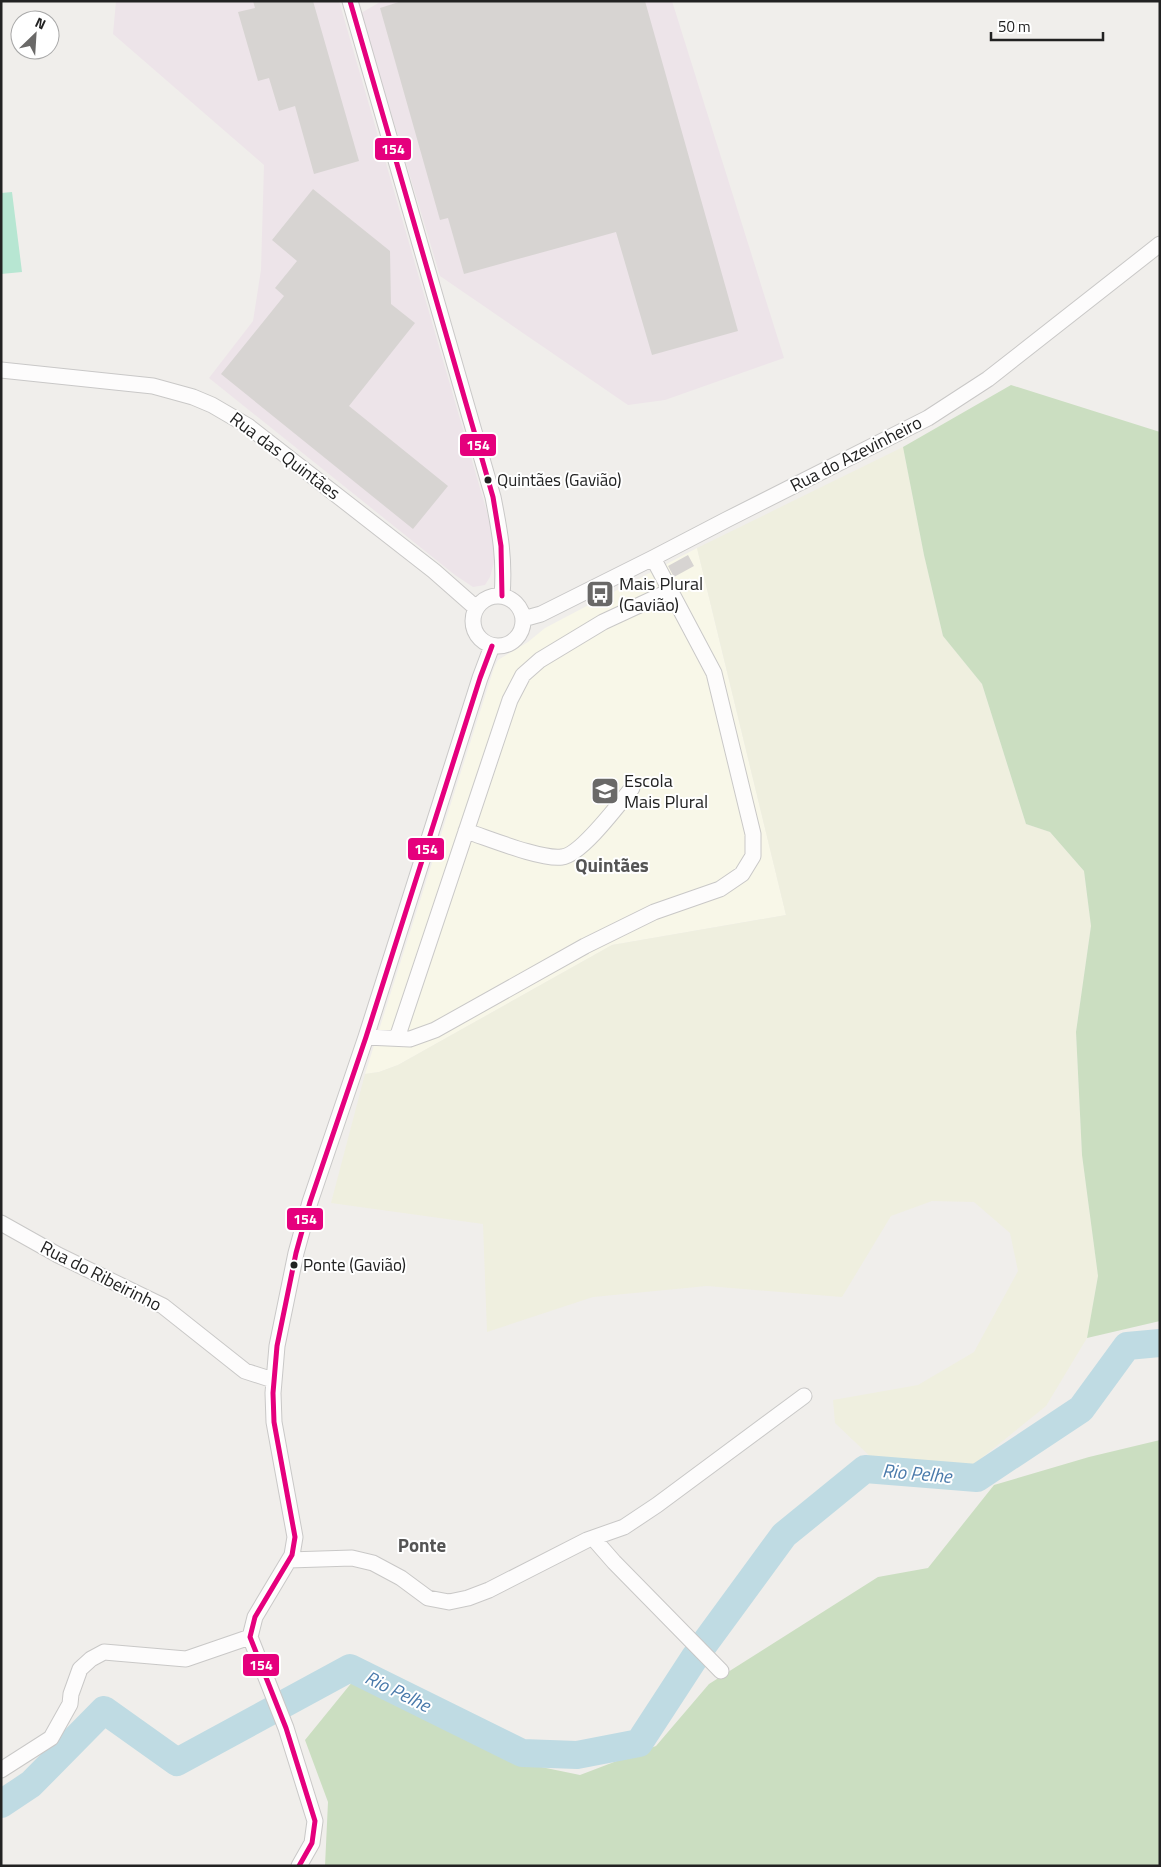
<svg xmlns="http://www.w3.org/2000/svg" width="1161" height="1867" font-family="'Titillium Web',sans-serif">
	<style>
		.industrial { fill: #ede4e9 }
		.education { fill: #f8f7e8 }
		.farmland { fill: #efefdf }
		.forest { fill: #cbdec1 }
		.pitch { fill: #b7e6d2 }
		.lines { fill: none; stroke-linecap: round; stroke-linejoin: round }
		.river { stroke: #bfdbe3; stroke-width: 28 }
		.building { fill: #d7d4d2 }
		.minor-casing { stroke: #c9c8c7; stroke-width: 17 }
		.minor { stroke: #fdfcfc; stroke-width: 15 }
		.bus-1-casing { stroke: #fff; stroke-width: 9 }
		.bus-1 { stroke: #e5007d; stroke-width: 5 }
		.bus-dot { fill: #222; stroke: #fff; stroke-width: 2 }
		.labels { text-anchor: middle; stroke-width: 4; stroke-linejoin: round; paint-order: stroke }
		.bus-label { font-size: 17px; fill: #222; stroke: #fff; text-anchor: start }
		.street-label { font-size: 18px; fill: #222; stroke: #fff }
		.poi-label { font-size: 18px; fill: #222; stroke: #fff; text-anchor: start }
		.neighbourhood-label { font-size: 19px; font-weight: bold; fill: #555; stroke: #fff }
		.water-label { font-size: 19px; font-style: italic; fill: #4a7aab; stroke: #fff }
		.line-badge { stroke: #fff; stroke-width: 2 }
		.badge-label { font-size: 14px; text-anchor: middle; font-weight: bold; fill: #fff }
	</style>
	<rect width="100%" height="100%" fill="#f0eeeb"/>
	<path class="industrial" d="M116 1H339L493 533 494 562 490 577 485 585 473 587 455 575 209 378 253 321 261 270 264 165 113 34Z
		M382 1H672L784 358 665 400 628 405 440 276 361 13Z"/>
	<path class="education" d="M697 548 786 915 612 945 398 1065 379 1072 365 1074 494 668 498 660 528 642 545 628Z"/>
	<path class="farmland" d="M903 447 924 555 943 636 982 684 1026 824 1050 832 1084 871 1091 926 1076 1032 1082 1155 1098 1276 1087 1338 1046 1406 973 1465 874 1460 835 1423 833 1400 918 1385 974 1352 1018 1271 1010 1233 974 1202 932 1201 891 1216 842 1297 707 1286 593 1297 487 1332 483 1224 331 1203 365 1074 379 1072 398 1065 612 945 786 915 697 548Z"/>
	<path class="forest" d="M1011 385 1160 432V1321L1087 1338 1098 1276 1082 1155 1076 1032 1091 926 1084 871 1050 832 1026 824 982 684 943 636 924 555 903 447Z
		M1160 1440V1866H325L328 1802 305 1740 353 1681 512 1761 580 1775 656 1746 709 1684 878 1577 928 1568 994 1485 1089 1457Z"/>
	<path class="pitch" d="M12 192 22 272 1 274V193Z"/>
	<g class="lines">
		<path class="river" d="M702 1647 784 1535 865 1469 977 1478 1081 1409 1127 1346 1160 1343
			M1 1804 31 1784 104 1710 177 1762 350 1668 522 1753 577 1755 639 1743 695 1657"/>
	</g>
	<path class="building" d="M253 1H313L359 161 314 174 295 106 279 111 269 78 258 81 238 12 255 8Z
		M402 1H645L738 331 652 355 616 232 464 274 448 218 440 220 380 8Z
		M313 189 390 251 391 304 415 323 349 406 448 486 413 529 221 374 284 296 275 288 297 261 272 240Z
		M688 555 694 566 674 577 668 566Z"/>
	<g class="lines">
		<defs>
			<path id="minor" d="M350 1 493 497C500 532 505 559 502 596
				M1 370 153 386 193 397 212 405 248 426 434 571 476 608
				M473 621a25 25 0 1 1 50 0a25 25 0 1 1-50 0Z
				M523 619 541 614 653 558 726 520 928 418 988 379 1160 244
				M466 831C488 838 541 860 562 857 581 855 619 804 632 788
				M366 1037 410 1039 435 1030 585 946 654 912 720 889 742 874 753 856V834L714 673 653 558
				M397 1038 510 700 523 675 540 660 603 622 672 590
				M1 1223 58 1255 163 1306 245 1371 273 1380
				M593 1538 614 1562 721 1671
				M289 1560 352 1558 373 1563 401 1578 428 1598 449 1602 468 1598 489 1590 587 1540 624 1527 657 1505 804 1396
				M1 1770 51 1738 70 1704 71 1694 80 1669 91 1659 104 1652 186 1659 250 1637
				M299 1866 312 1843 315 1821 286 1728 250 1637 255 1617 292 1555 295 1537 274 1422 273 1393 277 1346 296 1253 310 1202 366 1037 480 678 492 646"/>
		</defs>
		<use href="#minor" class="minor-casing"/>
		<use href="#minor" class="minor"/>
		<defs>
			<path id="bus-1" d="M350 1 493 497 501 546 502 596
				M299 1866 312 1843 315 1821 286 1728 250 1637 255 1617 292 1555 295 1537 274 1422 273 1393 277 1346 296 1253 310 1202 366 1037 480 678 492 646"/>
		</defs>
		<use href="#bus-1" class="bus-1-casing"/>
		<use href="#bus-1" class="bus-1"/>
	</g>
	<defs>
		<symbol id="bus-square" viewBox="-11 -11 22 22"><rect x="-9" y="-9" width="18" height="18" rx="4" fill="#6a6968" stroke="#fff"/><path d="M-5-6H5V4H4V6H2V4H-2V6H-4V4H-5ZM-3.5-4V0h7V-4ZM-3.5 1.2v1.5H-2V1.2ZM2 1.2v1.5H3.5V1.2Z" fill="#fff"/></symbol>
		<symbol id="school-square" viewBox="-11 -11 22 22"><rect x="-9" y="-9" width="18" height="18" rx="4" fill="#6a6968" stroke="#fff"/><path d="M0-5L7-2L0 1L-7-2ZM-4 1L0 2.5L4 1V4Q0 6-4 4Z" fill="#fff"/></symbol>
	</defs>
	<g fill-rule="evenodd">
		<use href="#bus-square" x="584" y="578" width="32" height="32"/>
		<use href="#school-square" x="589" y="775" width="32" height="32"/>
	</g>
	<g class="bus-dot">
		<circle cx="488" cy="480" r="4.5"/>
		<circle cx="294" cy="1265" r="4.5"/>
	</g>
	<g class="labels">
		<g class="bus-label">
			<text x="497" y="486">Quintães (Gavião)</text>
			<text x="303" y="1271">Ponte (Gavião)</text>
		</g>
		<g class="street-label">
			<text transform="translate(856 454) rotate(-27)" y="6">Rua do Azevinheiro</text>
			<text transform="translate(285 456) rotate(37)" y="6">Rua das Quintães</text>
			<text transform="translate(101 1276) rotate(27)" y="6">Rua do Ribeirinho</text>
		</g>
		<g class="poi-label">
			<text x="619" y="590">Mais Plural<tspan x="619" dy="21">(Gavião)</tspan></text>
			<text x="624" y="787">Escola<tspan x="624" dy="21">Mais Plural</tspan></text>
		</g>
		<g class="neighbourhood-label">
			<text x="612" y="872">Quintães</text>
			<text x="422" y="1552">Ponte</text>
		</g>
		<g class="water-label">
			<text transform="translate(917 1473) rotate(5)" y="7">Rio Pelhe</text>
			<text transform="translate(398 1691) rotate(26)" y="7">Rio Pelhe</text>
		</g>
	</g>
	<g class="line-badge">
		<rect x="374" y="137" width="38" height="24" rx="5" fill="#e5007d"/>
		<rect x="459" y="433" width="38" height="24" rx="5" fill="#e5007d"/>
		<rect x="407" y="837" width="38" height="24" rx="5" fill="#e5007d"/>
		<rect x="286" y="1207" width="38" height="24" rx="5" fill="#e5007d"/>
		<rect x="242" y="1653" width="38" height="24" rx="5" fill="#e5007d"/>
	</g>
	<g class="badge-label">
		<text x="393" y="154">154</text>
		<text x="478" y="450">154</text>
		<text x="426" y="854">154</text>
		<text x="305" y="1224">154</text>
		<text x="261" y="1670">154</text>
	</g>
	<rect width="1161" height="1867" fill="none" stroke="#222222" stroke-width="5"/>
	<g transform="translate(35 35) rotate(25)"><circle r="24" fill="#ffffff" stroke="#a7a7a7"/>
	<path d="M0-4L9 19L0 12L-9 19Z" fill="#6a6968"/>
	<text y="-8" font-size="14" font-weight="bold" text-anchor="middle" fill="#222222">N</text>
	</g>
	<path d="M991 32v8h112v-8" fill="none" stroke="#222222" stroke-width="2.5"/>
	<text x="998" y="32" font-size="15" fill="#222222" stroke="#ffffff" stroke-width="4" paint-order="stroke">50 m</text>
</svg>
